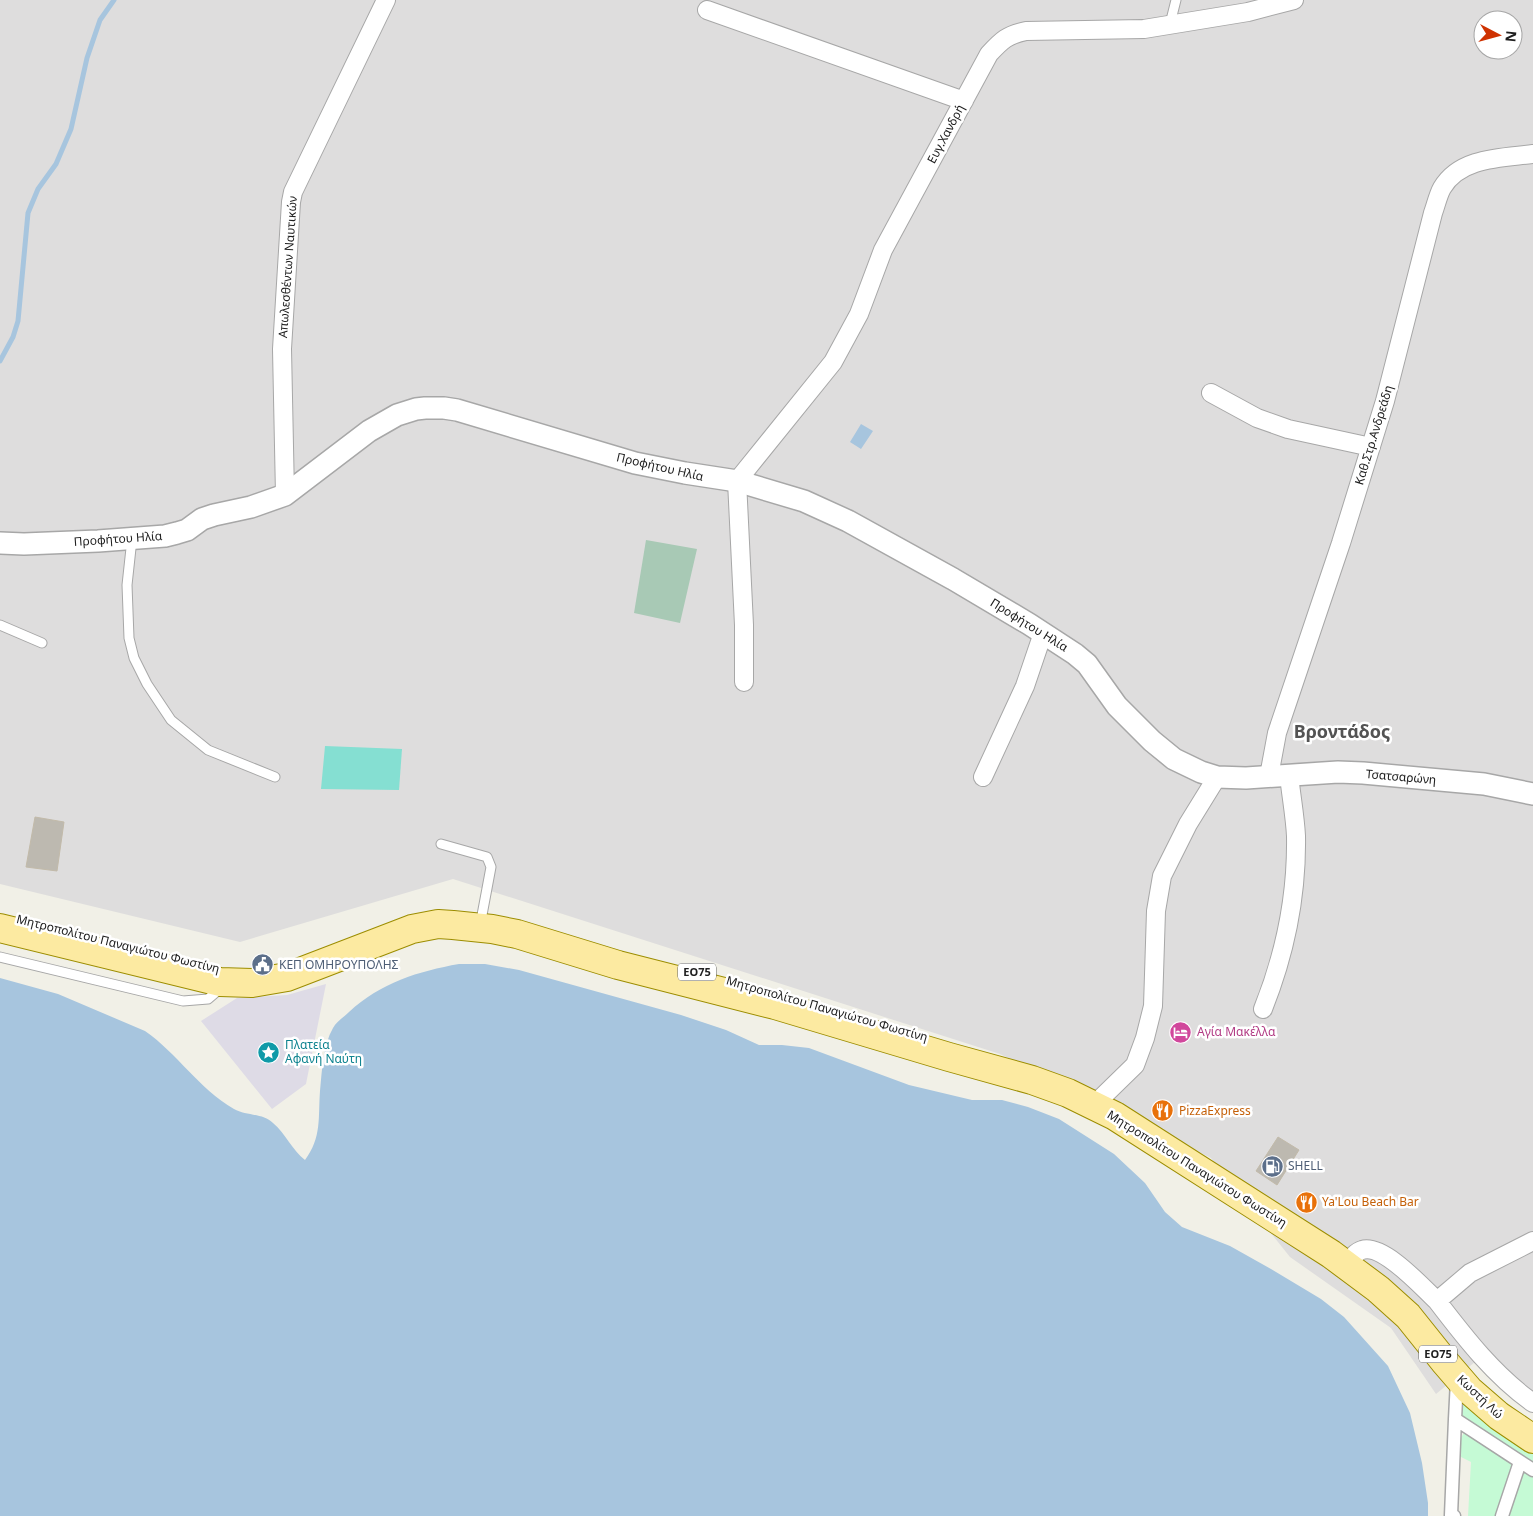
<svg xmlns="http://www.w3.org/2000/svg" width="1533" height="1516" font-family="'Noto Sans',sans-serif">
	<style>
		.residential { fill: #dedddd; fill-rule: evenodd }
		.cemetery { fill: #a8c9b5 }
		.park { fill: #c5fad5 }
		.pitch { fill: #85dfd2 }
		.plaza { fill: #dedbe6 }
		.water { fill: #a7c5de }
		.lines { fill: none; stroke-linecap: round; stroke-linejoin: round }
		.stream { stroke: #a7c5de; stroke-width: 5 }
		.building { fill: #bdb9b0; stroke: #c2baa9 }
		.service-casing { stroke: #a7a7a7; stroke-width: 11 }
		.pedestrian-casing { stroke: #a7a7a7; stroke-width: 15 }
		.minor-casing { stroke: #a7a7a7; stroke-width: 20 }
		.tertiary-casing { stroke: #a7a7a7; stroke-width: 24 }
		.primary-casing { stroke: #9c8d01; stroke-width: 30 }
		.service { stroke: #fff; stroke-width: 9 }
		.pedestrian { stroke: #fff; stroke-width: 12 }
		.minor { stroke: #fff; stroke-width: 18 }
		.tertiary { stroke: #fff; stroke-width: 21 }
		.primary { stroke: #fceaa1; stroke-width: 28 }
		.labels { text-anchor: middle; stroke-width: 5; stroke-linejoin: round; paint-order: stroke }
		.shield { fill: #fff; stroke: #636363; stroke-width: 1 }
		.shield-label { font-size: 11px; font-weight: bold; fill: #202020 }
		.street-label { font-size: 12px; fill: #202020; stroke: #fff }
		.service-label { font-size: 12px; fill: #4e5e75; stroke: #fff; text-anchor: start }
		.hotel-label { font-size: 12px; fill: #b23c85; stroke: #fff; text-anchor: start }
		.culture-label { font-size: 12px; fill: #0d838f; stroke: #fff; text-anchor: start }
		.food-label { font-size: 12px; fill: #c56008; stroke: #fff; text-anchor: start }
		.district-label { font-size: 18px; font-weight: bold; fill: #535353; stroke: #fff }
	</style>
	<rect width="100%" height="100%" fill="#f1f0e7"/>
	<path class="residential" d="M0 0H1533V1403L1481 1357 1436 1394 1391 1328 1290 1257 1211 1158 1000 1054 453 879 240 942 0 884ZM1483 20H1513V50H1483Z"/>
	<path class="cemetery" d="M646 540 697 549 680 623 634 613Z"/>
	<path class="park" d="M1457 1376 1533 1442V1516H1468L1471 1462 1453 1453 1467 1427 1455 1419Z"/>
	<path class="pitch" d="M325 746 402 749 399 790 321 789Z"/>
	<path class="plaza" d="M326 984 306 1084 272 1109 201 1021 237 998 287 995Z"/>
	<path class="water" d="M861 424 873 431 861 449 850 442Z
		M459 964H485L519 970 681 1015 726 1030 759 1045H782L809 1048 909 1085 972 1100H1002L1028 1107 1059 1119 1114 1154 1145 1183 1165 1212 1182 1227 1230 1246 1271 1269 1321 1299 1344 1317 1388 1366 1410 1413 1422 1463 1428 1503V1516H0V978L58 994 145 1031C177 1053 199 1089 234 1109 246 1116 263 1113 273 1123 286 1134 292 1150 305 1160 322 1137 318 1118 320 1091 322 1071 323 1045 333 1028 336 1022 344 1017 349 1012 380 983 419 971 459 964Z"/>
	<g class="lines">
		<path class="stream" d="M0 361 13 337 18 321 28 213 38 189 56 164 71 129 87 58 100 20 114 0"/>
	</g>
	<path class="building" d="M35 817 64 822 57 871 26 867Z
		M1278 1137 1299 1150 1277 1185 1256 1171Z"/>
	<g class="lines">
		<defs>
			<path id="service" d="M1170 24 1176 0
				M132 539 127 585 129 638 134 658 147 684 171 720 208 750 275 777
				M0 625 42 643
				M441 844 487 857 491 867 482 915
				M0 957 183 1001 208 999 222 987"/>
			<path id="pedestrian" d="M1457 1380 1455 1419 1533 1470
				M1454 1516 1451 1515 1455 1419
				M1502 1516 1520 1462"/>
			<path id="minor" d="M707 10 964 101
				M1211 393 1257 418 1288 429 1371 447
				M285 495 282 349 291 202 293 192 386 0
				M744 682V625L737 481 833 362 859 314 883 250 989 54C1002 40 1007 35 1026 31L1144 29 1248 12 1294 0
				M1269 776 1277 733 1341 543 1385 401 1433 213C1436 205 1438 195 1442 188 1460 157 1502 158 1533 154
				M983 777 1025 686 1043 633
				M1263 1009C1285 954 1297 895 1296 836 1295 816 1291 795 1289 775
				M1094 1105 1135 1065 1145 1038 1153 1006 1156 911 1162 876 1188 824 1217 777
				M1346 1266C1351 1259 1355 1252 1362 1250 1383 1243 1423 1288 1437 1301L1470 1273 1533 1241
				M1437 1301C1466 1339 1494 1375 1533 1403"/>
			<path id="tertiary" d="M0 543 24 544 98 541 165 536 177 533 187 530 202 519 214 515 251 507 285 495 369 431 397 415 416 409 425 408H444L457 410 635 463 685 473 737 481 804 501 848 521 953 579 1029 624 1075 654 1087 664 1117 706 1152 741 1174 759 1201 772 1217 777 1246 778 1338 772 1363 773 1484 784 1533 794"/>
			<path id="primary" d="M0 928 220 982 252 983 287 977 412 929 438 924 453 925 492 929 517 934 618 965 775 1005 949 1057 1032 1080 1068 1093 1115 1116 1331 1254 1378 1289 1408 1316 1444 1361 1469 1390 1499 1416 1533 1439"/>
		</defs>
		<use href="#service" class="service-casing"/>
		<use href="#pedestrian" class="pedestrian-casing"/>
		<use href="#minor" class="minor-casing"/>
		<use href="#tertiary" class="tertiary-casing"/>
		<use href="#primary" class="primary-casing"/>
		<use href="#service" class="service"/>
		<use href="#pedestrian" class="pedestrian"/>
		<use href="#minor" class="minor"/>
		<use href="#tertiary" class="tertiary"/>
		<use href="#primary" class="primary"/>
	</g>
	<defs>
		<symbol id="civic-disc" viewBox="-11 -11 22 22"><circle r="9.5" fill="#5c6f8a" stroke="#fff"/><path d="M-.6-6.5H3V-4.5H.6V-3L4-1V1h2V6H-6V1h2V-1L-.6-3ZM-1.2 2.5V6h2.4V2.5Z" fill="#fff"/></symbol>
		<symbol id="hotel-disc" viewBox="-11 -11 22 22"><circle r="9.5" fill="#d1479c" stroke="#fff"/><path d="M-6-4.5h1.5V1H6V5H4.5V3h-9V5H-6ZM-4 0a1.8 1.8 0 1 1 3.6 0ZM.5 0V-2.5h3Q6-2.5 6 0Z" fill="#fff"/></symbol>
		<symbol id="sight-disc" viewBox="-11 -11 22 22"><circle r="9.5" fill="#0f9aa8" stroke="#fff"/><path d="M0-6L1.8-2.2L6-1.7L2.9 1.2L3.7 5.4L0 3.3L-3.7 5.4L-2.9 1.2L-6-1.7L-1.8-2.2Z" fill="#fff"/></symbol>
		<symbol id="restaurant-disc" viewBox="-11 -11 22 22"><circle r="9.5" fill="#e8710a" stroke="#fff"/><path d="M-5-6h1v4h1v-4h1v4h1v-4h1v5L-1.5 .5V6h-2V.5L-5-1ZM5-6V6H3V1.5H1.5Q1.5-4 5-6Z" fill="#fff"/></symbol>
		<symbol id="fuel-disc" viewBox="-11 -11 22 22"><circle r="9.5" fill="#5c6f8a" stroke="#fff"/><path d="M-5.5-6h7V0h2V4h1.3V-2.5L3-4.5l.8-.8L6-3V5H2.5V1h-1V6h-7ZM-4.2-4.7v3.2H.2V-4.7Z" fill="#fff"/></symbol>
	</defs>
	<g fill-rule="evenodd">
		<use href="#civic-disc" x="250" y="952" width="25" height="25"/>
		<use href="#hotel-disc" x="1168" y="1020" width="25" height="25"/>
		<use href="#sight-disc" x="256" y="1040" width="25" height="25"/>
		<use href="#restaurant-disc" x="1150" y="1098" width="25" height="25"/>
		<use href="#fuel-disc" x="1260" y="1154" width="25" height="25"/>
		<use href="#restaurant-disc" x="1294" y="1190" width="25" height="25"/>
	</g>
	<g class="labels">
		<g class="shield">
			<rect x="678" y="963.5" width="38" height="17" rx="4"/>
			<rect x="1419" y="1345.5" width="38" height="17" rx="4"/>
		</g>
		<g class="shield-label">
			<text x="697" y="976">ΕΟ75</text>
			<text x="1438" y="1358">ΕΟ75</text>
		</g>
		<g class="street-label">
			<text transform="translate(946 134) rotate(-62)" y="4">Ευγ.Χανδρή</text>
			<text transform="translate(288 267) rotate(-86)" y="4">Απωλεσθέντων Ναυτικών</text>
			<text transform="translate(1374 435) rotate(-73)" y="4">Καθ.Στρ.Ανδρεάδη</text>
			<text transform="translate(660 467) rotate(13)" y="4">Προφήτου Ηλία</text>
			<text transform="translate(118 539) rotate(-4)" y="4">Προφήτου Ηλία</text>
			<text transform="translate(1029 625) rotate(32)" y="4">Προφήτου Ηλία</text>
			<text transform="translate(1401 777) rotate(5)" y="4">Τσατσαρώνη</text>
			<text transform="translate(118 944) rotate(14)" y="4">Μητροπολίτου Παναγιώτου Φωστίνη</text>
			<text transform="translate(827 1009) rotate(16)" y="4">Μητροπολίτου Παναγιώτου Φωστίνη</text>
			<text transform="translate(1197 1169) rotate(32)" y="4">Μητροπολίτου Παναγιώτου Φωστίνη</text>
			<text transform="translate(1480 1397) rotate(43)" y="4">Κωστή Λώ</text>
		</g>
		<g class="service-label">
			<text x="279" y="969">ΚΕΠ ΟΜΗΡΟΥΠΟΛΗΣ</text>
			<text x="1288" y="1170">SHELL</text>
		</g>
		<g class="hotel-label">
			<text x="1197" y="1036">Αγία Μακέλλα</text>
		</g>
		<g class="culture-label">
			<text x="285" y="1049">Πλατεία<tspan x="285" dy="14">Αφανή Ναύτη</tspan></text>
		</g>
		<g class="food-label">
			<text x="1179" y="1115">PizzaExpress</text>
			<text x="1322" y="1206">Ya'Lou Beach Bar</text>
		</g>
		<g class="district-label">
			<text x="1342" y="738">Βροντάδος</text>
		</g>
	</g>
	<g transform="translate(1498 35) rotate(96)"><circle r="24" fill="#ffffff" stroke="#a6a6a6"/>
	<path d="M0-4L9 19L0 12L-9 19Z" fill="#cf3201"/>
	<text y="-8" font-size="14" font-weight="bold" text-anchor="middle" fill="#202020">N</text>
	</g>
</svg>
